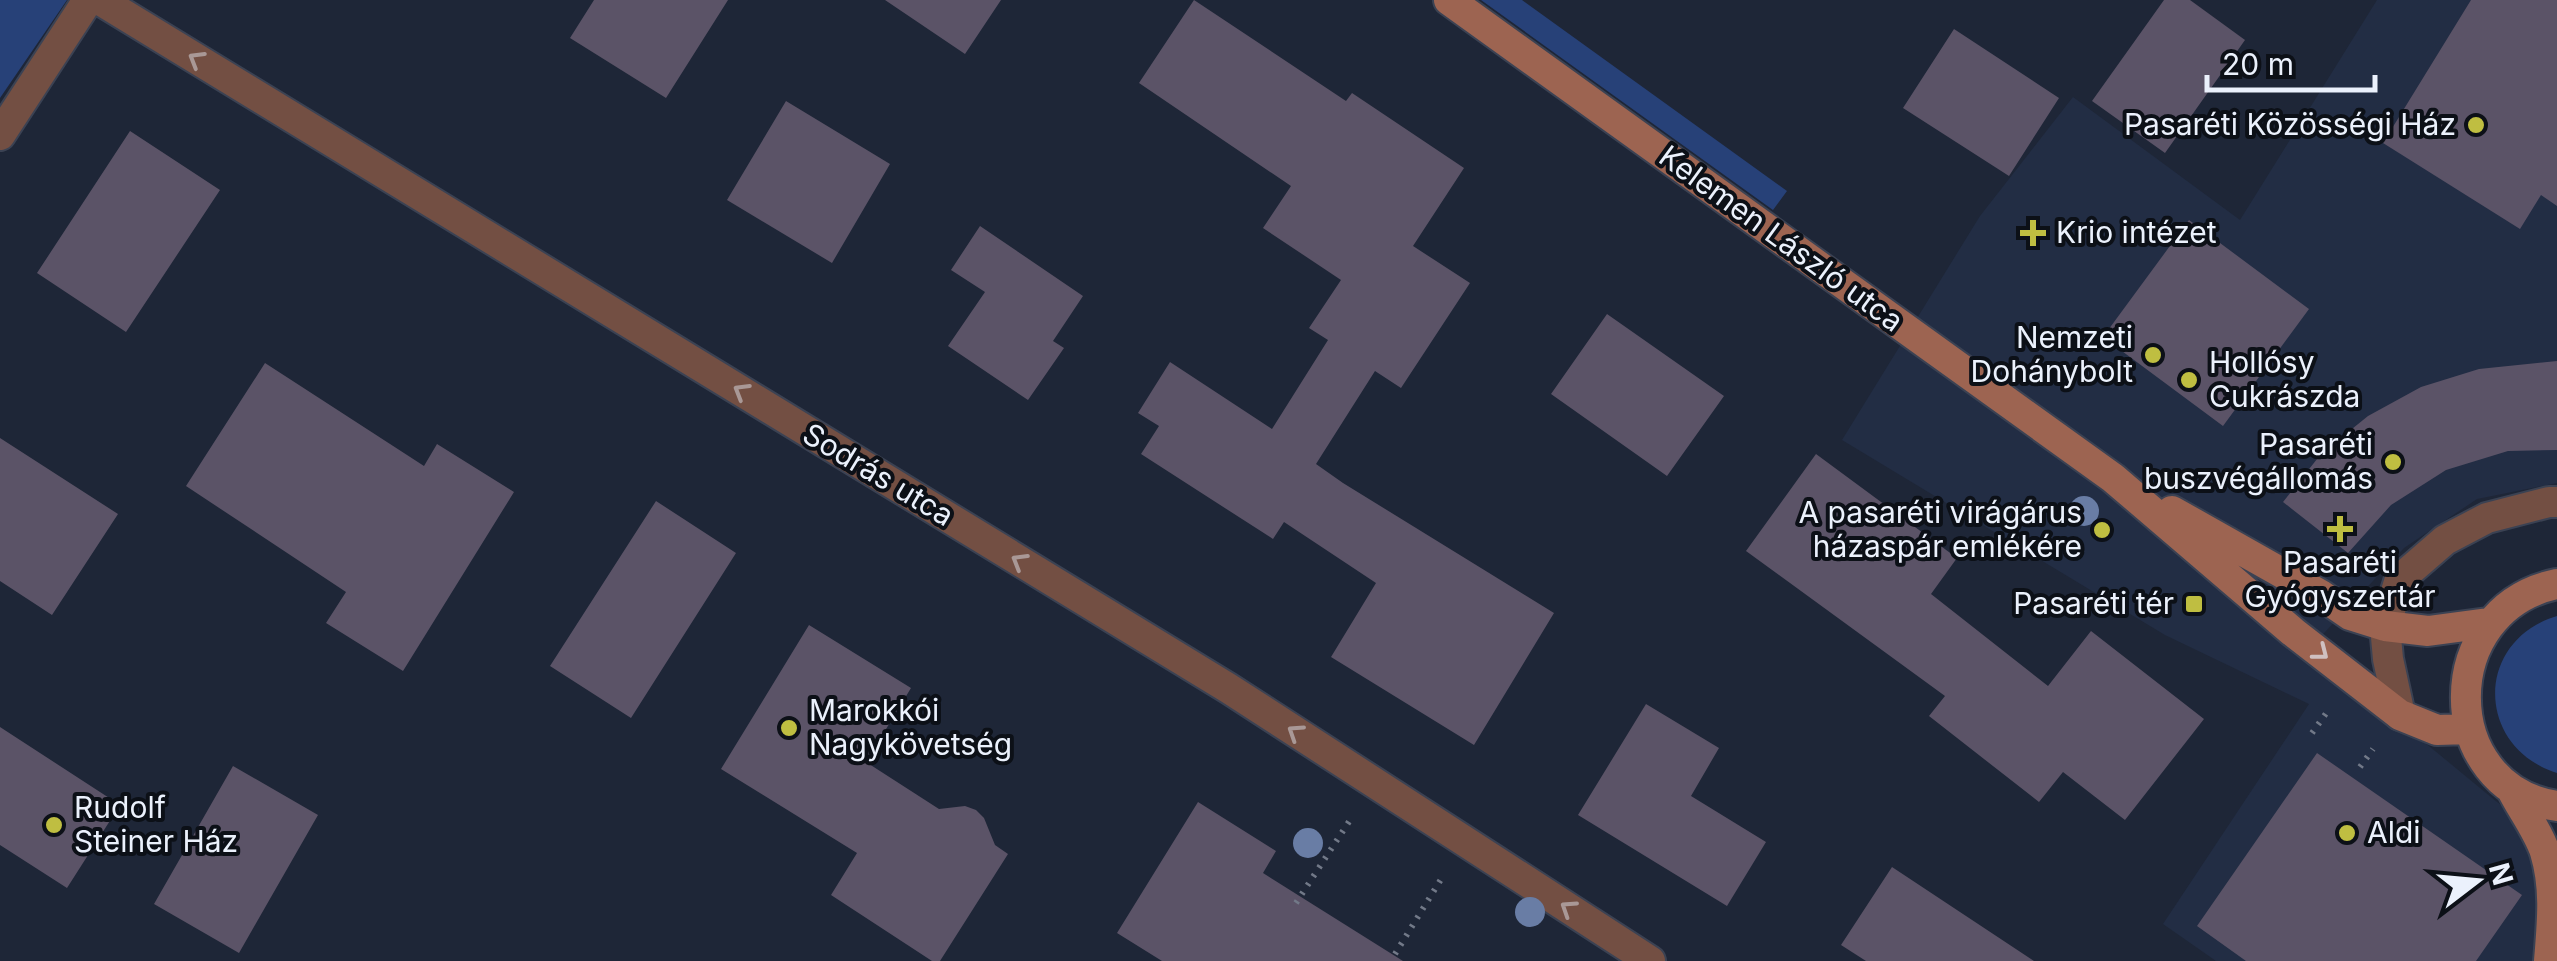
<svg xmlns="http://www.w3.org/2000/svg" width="2557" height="961" font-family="Inter,sans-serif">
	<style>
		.built { fill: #222d44 }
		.green { fill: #274178 }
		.building { fill: #5b5367 }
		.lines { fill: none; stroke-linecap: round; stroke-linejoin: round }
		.lane-casing { stroke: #3b4253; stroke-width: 34 }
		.street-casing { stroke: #3b4253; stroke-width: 34 }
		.secondary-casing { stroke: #3b4253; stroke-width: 34 }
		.path { stroke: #727988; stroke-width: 6; stroke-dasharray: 2.5 8; stroke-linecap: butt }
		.lane { stroke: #734f43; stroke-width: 30 }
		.street { stroke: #734f43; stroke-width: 30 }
		.secondary { stroke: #9d6451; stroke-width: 30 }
		.tree { fill: #697da5 }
		.oneway { stroke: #a99896 }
		.oneway2 { stroke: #d0c0c0 }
		.poi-dot { fill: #bfbe41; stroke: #0c1017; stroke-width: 4 }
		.labels { text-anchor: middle; stroke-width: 8; stroke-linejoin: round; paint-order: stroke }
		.poi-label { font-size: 30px; fill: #ebf1fc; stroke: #0c1017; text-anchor: end }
		.street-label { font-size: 30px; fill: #ebf1fc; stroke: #0c1017 }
	</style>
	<rect width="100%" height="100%" fill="#1e2637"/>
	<path class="built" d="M2377 0H2557V483L2477 499 2404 548 2310 648 2497 802 2557 844V961H2216L2163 924 2309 704 2165 635 1842 440 1980 216 2073 97 2240 220Z"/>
	<path class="green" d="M0 0H67L0 98Z
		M1481 0H1522L1787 191 1773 210Z
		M2557 616V773C2475 747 2474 641 2557 616Z"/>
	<path class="building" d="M594 0H728L666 98 570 38Z
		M885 0H1001L965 54Z
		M1194 0 1346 101 1352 93 1464 168 1413 246 1470 283 1401 388 1375 371 1316 464 1343 483 1554 613 1474 745 1331 657 1376 583 1284 522 1273 539 1141 454 1159 426 1138 413 1170 362 1272 429 1328 340 1309 328 1341 280 1263 228 1291 186 1139 83Z
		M2164 0H2190L2245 40 2165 153 2092 101Z
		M2471 0H2557V206L2541 195 2520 229 2383 143Z
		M1954 29 2059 98 2009 176 1903 108Z
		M786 101 890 164 832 263 727 200Z
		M130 131 220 190 126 332 37 273Z
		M2189 220 2309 309 2223 426 2103 337Z
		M980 226 1083 296 1053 341 1064 348 1028 400 948 346 985 292 951 270Z
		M1607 314 1724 396 1667 476 1551 394Z
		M2557 361V450L2508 451 2446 470 2391 505 2348 553 2283 502 2321 454 2368 416 2421 387 2479 369Z
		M265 363 424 466 437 444 514 492 403 671 326 623 346 592 186 486Z
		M0 438 118 514 52 615 0 581Z
		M1816 454 1957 558 1931 594 2048 686 2091 631 2204 719 2125 820 2063 772 2039 802 1929 716 1945 696 1746 551Z
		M656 501 736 553 631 718 550 666Z
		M809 625 911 688 866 762 939 809 965 806 976 810 984 818 995 845 1008 854 940 961H932L831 895 857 853 721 769Z
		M1646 704 1719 748 1691 796 1766 842 1727 906 1578 815Z
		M0 727 120 805 67 888 0 845Z
		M2317 753 2522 895 2476 961H2246L2197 926Z
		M233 766 318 815 239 953 154 904Z
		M1198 802 1276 851 1263 873 1403 961H1162L1117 933Z
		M1892 867 2034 961H1866L1841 945Z"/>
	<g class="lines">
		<defs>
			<path id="lane" d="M2400 715 2388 659 2385 626 2400 579 2445 540 2487 518 2549 502H2557"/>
			<path id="street" d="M100 0 1228 688 1650 961
				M0 135 88 0"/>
			<path id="secondary" d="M1449 0 2113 478 2293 632 2400 715 2437 730 2469 729
				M2172 511 2321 595 2350 615 2385 626 2428 631 2488 623
				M2557 584C2435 609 2436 788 2557 806
				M2512 790C2522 810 2538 831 2545 852 2556 888 2552 924 2549 961"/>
		</defs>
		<use href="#lane" class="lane-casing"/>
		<use href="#street" class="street-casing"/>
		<use href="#secondary" class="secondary-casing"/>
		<path class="path" d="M2312 733 2327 712
			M2360 767 2373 749
			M1296 903 1352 817
			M1395 954 1443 876"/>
		<use href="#lane" class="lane"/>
		<use href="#street" class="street"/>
		<use href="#secondary" class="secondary"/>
	</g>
	<g class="tree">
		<circle cx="2084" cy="511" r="15"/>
		<circle cx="1308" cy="843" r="15"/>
		<circle cx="1530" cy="912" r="15"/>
	</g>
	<defs><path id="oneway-chevron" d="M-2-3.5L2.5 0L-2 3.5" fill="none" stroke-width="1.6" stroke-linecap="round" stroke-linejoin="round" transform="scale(2.5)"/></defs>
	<g class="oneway">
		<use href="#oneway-chevron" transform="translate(196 59) rotate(-149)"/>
		<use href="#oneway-chevron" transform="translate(741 391) rotate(-149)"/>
		<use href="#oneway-chevron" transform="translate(1019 561) rotate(-149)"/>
		<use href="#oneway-chevron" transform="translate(1295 732) rotate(-147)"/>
		<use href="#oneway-chevron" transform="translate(1568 908) rotate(-147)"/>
	</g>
	<use class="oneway2" href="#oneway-chevron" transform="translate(2321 653) rotate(38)"/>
	<g class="poi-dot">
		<circle cx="2476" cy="125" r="10"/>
		<path d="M2028 218h10v10h10v10h-10v10h-10v-10h-10v-10h10z"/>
		<circle cx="2153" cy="355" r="10"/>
		<circle cx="2189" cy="380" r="10"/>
		<circle cx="2393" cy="462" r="10"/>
		<path d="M2335 514h10v10h10v10h-10v10h-10v-10h-10v-10h10z"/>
		<circle cx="2102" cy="530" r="10"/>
		<rect x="2184" y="594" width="20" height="20" rx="5"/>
		<circle cx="789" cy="728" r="10"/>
		<circle cx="54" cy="825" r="10"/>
		<circle cx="2347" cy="833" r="10"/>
	</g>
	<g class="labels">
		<g class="poi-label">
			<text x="2456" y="135">Pasaréti Közösségi Ház</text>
			<text x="2056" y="243" text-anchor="start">Krio intézet</text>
			<text x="2133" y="348">Nemzeti<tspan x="2133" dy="34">Dohánybolt</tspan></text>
			<text x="2209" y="373" text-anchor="start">Hollósy<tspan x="2209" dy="34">Cukrászda</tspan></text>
			<text x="2373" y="455">Pasaréti<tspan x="2373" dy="34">buszvégállomás</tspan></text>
			<text x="2082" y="523">A pasaréti virágárus<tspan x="2082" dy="34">házaspár emlékére</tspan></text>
			<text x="2340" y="573" text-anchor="middle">Pasaréti<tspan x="2340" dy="34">Gyógyszertár</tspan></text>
			<text x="2174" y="614">Pasaréti tér</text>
			<text x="809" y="721" text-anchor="start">Marokkói<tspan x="809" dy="34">Nagykövetség</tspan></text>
			<text x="74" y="818" text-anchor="start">Rudolf<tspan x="74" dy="34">Steiner Ház</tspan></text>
			<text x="2367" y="843" text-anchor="start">Aldi</text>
		</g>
		<g class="street-label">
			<text transform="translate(1781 239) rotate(36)" y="10">Kelemen László utca</text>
			<text transform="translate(878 475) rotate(31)" y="10">Sodrás utca</text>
		</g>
	</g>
	<g transform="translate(2477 881) rotate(74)" stroke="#0c1017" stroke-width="8" paint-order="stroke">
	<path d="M0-8L18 38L0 25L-18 38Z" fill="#ebf1fc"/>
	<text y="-15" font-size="28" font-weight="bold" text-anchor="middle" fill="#ebf1fc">N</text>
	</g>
	<path d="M2207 75v15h168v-15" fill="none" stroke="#ebf1fc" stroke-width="5"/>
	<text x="2222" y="75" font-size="30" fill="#ebf1fc" stroke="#0c1017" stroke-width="8" paint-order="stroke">20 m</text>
</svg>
